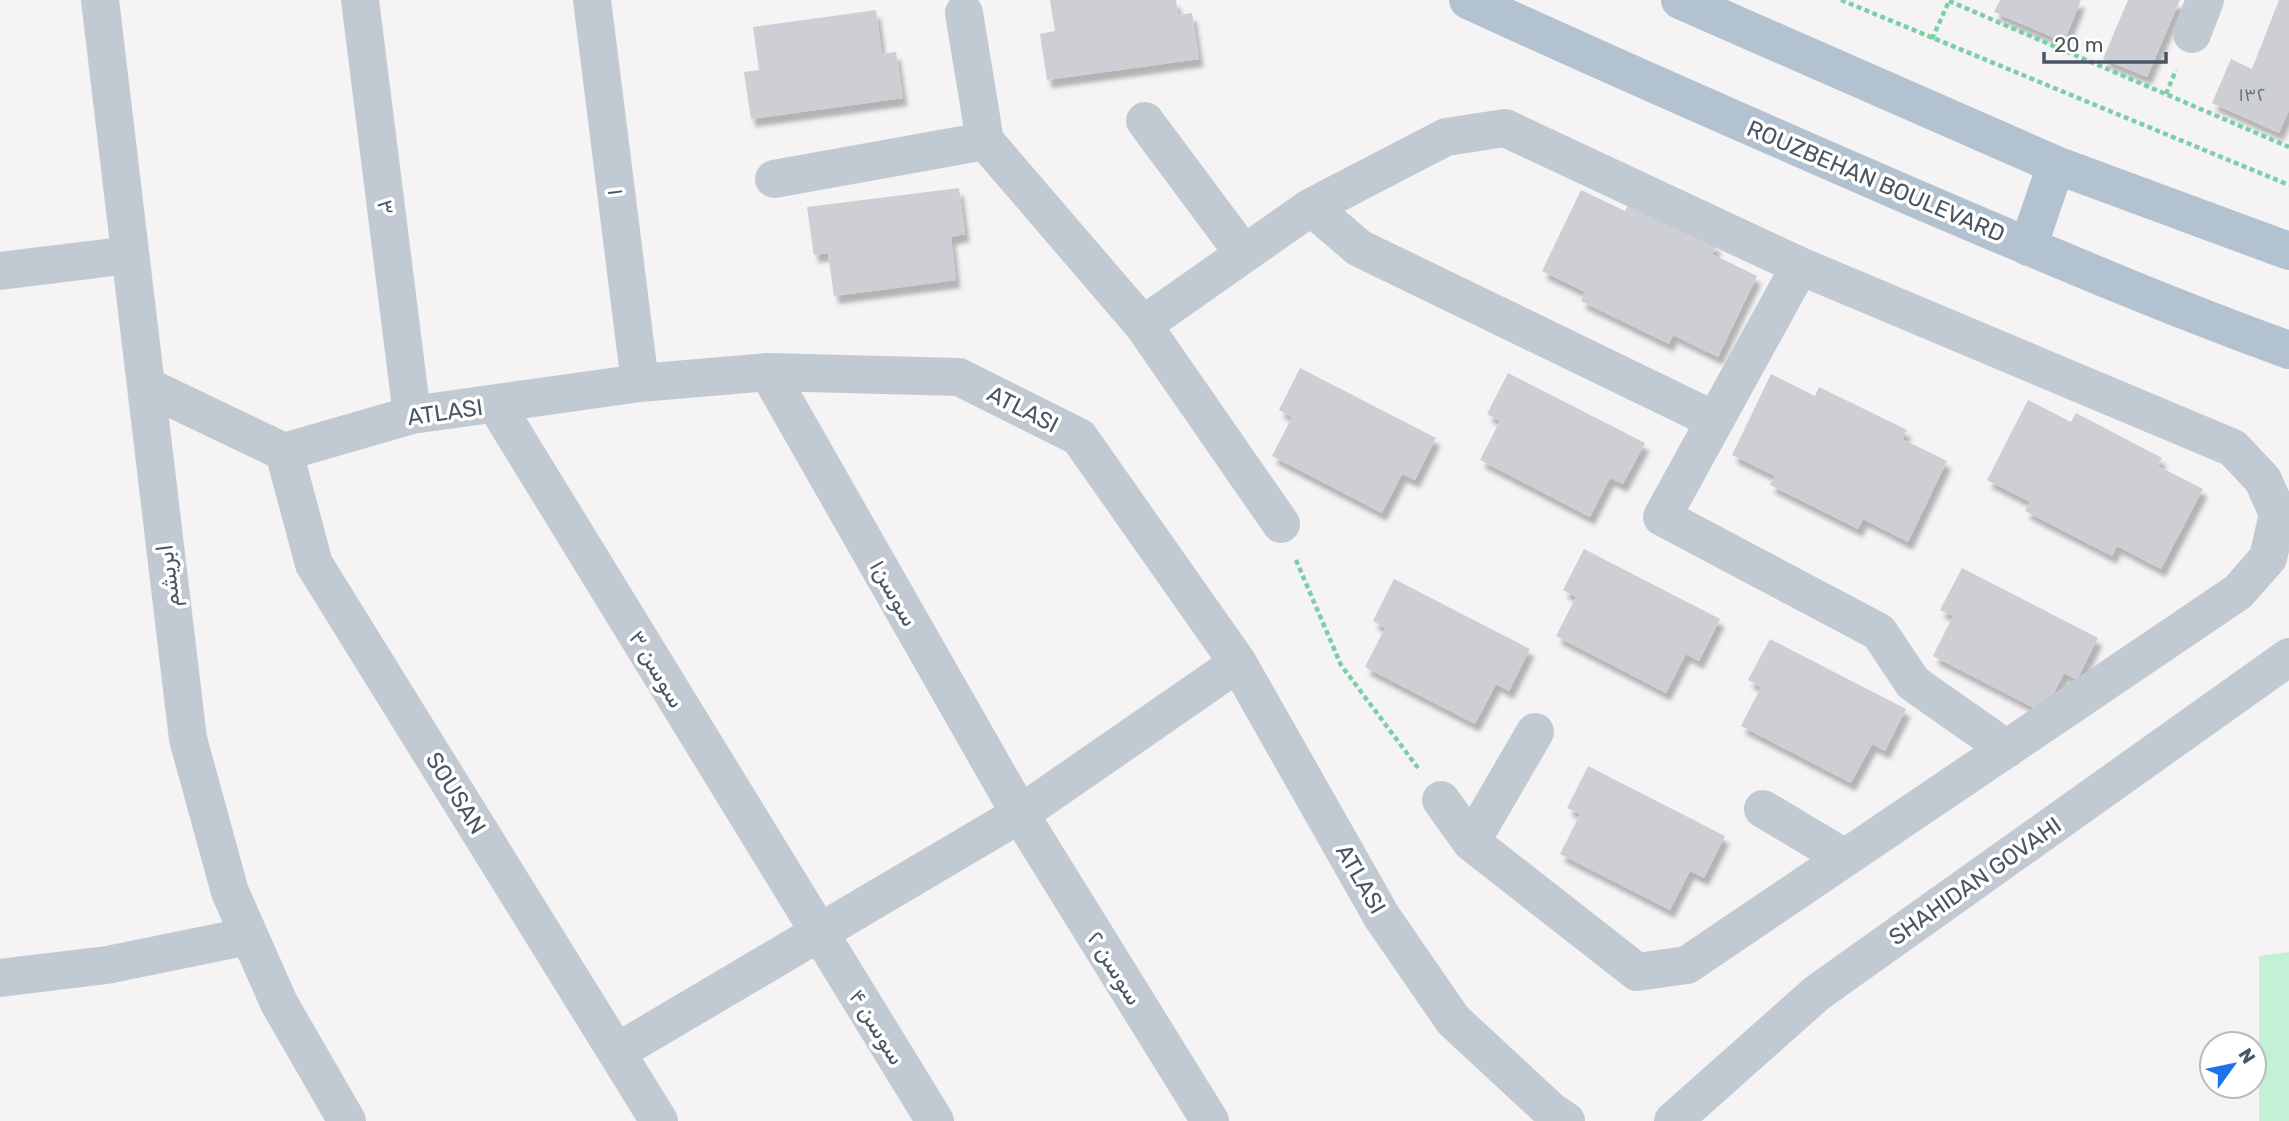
<svg xmlns="http://www.w3.org/2000/svg" width="2289" height="1121" font-family="Rubik,'Noto Sans Arabic',sans-serif">
	<style>
		.green { fill: #c3f1d5 }
		.building { fill: #cdcfd5; filter: url(#shadow) }
		.lines { fill: none; stroke-linecap: round; stroke-linejoin: round }
		.path { stroke: #7ad0a6; stroke-width: 4.5; stroke-dasharray: 5 3.5; stroke-linecap: butt }
		.minor { stroke: #c1cad2; stroke-width: 38 }
		.major { stroke: #b3c2d1; stroke-width: 38 }
		.labels { text-anchor: middle; stroke-width: 7; stroke-linejoin: round; paint-order: stroke }
		.number-label { font-size: 19px; fill: #6b747e }
		.street-label { font-size: 23px; fill: #4a5661; stroke: #fff }
	</style>
	<defs>
		<filter id="shadow"><feDropShadow dx="4.5" dy="8" stdDeviation="2" flood-color="#0004"/></filter>
	</defs>
	<rect width="100%" height="100%" fill="#f5f3f3"/>
	<path class="green" d="M2289 952V1121H2259V956Z"/>
	<path class="building" d="M1050 0H1176L1178 15 1192 13 1199 59 1047 80 1040 34 1055 31Z
		M2000 0H2081L2064 42 1994 12Z
		M2128 0H2180L2147 77 2103 59Z
		M2279 0H2289V110L2279 133 2212 103 2231 59 2252 69Z
		M876 10 882 54 896 52 903 98 751 119 744 72 759 70 753 27Z
		M959 188 965 234 951 237 956 280 834 296 828 253 814 255 807 207Z
		M1581 190 1625 211 1629 203 1717 245 1712 254 1757 276 1718 357 1673 335 1669 344 1581 301 1585 292 1542 271Z
		M1300 368 1436 438 1415 480 1402 474 1382 513 1272 456 1292 417 1279 410Z
		M1508 373 1645 443 1623 484 1610 478 1590 517 1480 460 1500 421 1487 414Z
		M1771 374 1815 396 1819 387 1907 430 1902 439 1947 461 1908 542 1863 519 1858 529 1770 485 1775 476 1732 455Z
		M2028 400 2071 422 2076 413 2162 458 2158 466 2203 489 2161 569 2117 546 2112 556 2025 511 2030 502 1987 480Z
		M1584 549 1720 619 1699 661 1686 654 1666 693 1556 636 1576 597 1563 590Z
		M1962 568 2098 638 2077 680 2064 673 2044 713 1933 656 1953 616 1940 610Z
		M1394 579 1530 649 1509 691 1496 684 1475 724 1365 667 1385 628 1373 621Z
		M1770 639 1906 709 1885 751 1872 744 1851 783 1741 726 1761 687 1748 680Z
		M1588 766 1725 836 1704 878 1690 871 1670 910 1560 854 1580 814 1567 808Z"/>
	<g class="lines">
		<path class="path" d="M1841 0 2289 185
			M1949 1 2289 147
			M1932 39 1949 1
			M2166 94 2176 70
			M1296 560 1341 665 1418 768"/>
		<path class="minor" d="M100 0 188 739 230 892 279 1003 347 1121
			M360 0 412 415
			M592 0 640 383
			M964 13 985 141 1143 325 1311 207 1446 137 1505 128 1800 266 2233 448 2263 480 2278 514 2268 558 2238 592 1687 965 1637 972 1471 842 1441 800
			M2192 34 2205 0
			M1145 121 1244 254
			M774 179 985 141
			M1311 207 1359 248 1714 420
			M1800 266 1662 517 1879 632 1913 683 2007 749
			M0 271 130 255
			M1143 325 1281 524
			M768 372 1020 814 1210 1121
			M146 386 284 452 412 415 640 383 768 372 959 377 1079 437 1238 663 1382 917 1453 1020 1551 1111 1566 1121
			M496 405 935 1121
			M284 452 314 564 659 1121
			M1763 809 1845 858
			M1471 842 1535 732
			M0 978 107 965 249 936
			M617 1052 1020 814 1238 663
			M1673 1121 1817 993 2289 657"/>
		<path class="major" d="M1468 0C1615 68 1763 132 1912 197 2037 250 2161 304 2289 350
			M1680 0 2056 165 2289 251
			M2028 247 2056 165"/>
	</g>
	<g class="labels">
		<g class="number-label">
			<text x="2252" y="101">۱۳۲</text>
		</g>
		<g class="street-label">
			<text transform="translate(1876 181) rotate(23)" y="8">ROUZBEHAN BOULEVARD</text>
			<text transform="translate(616 192) rotate(83)" y="8">۱</text>
			<text transform="translate(386 207) rotate(83)" y="8">۳</text>
			<text transform="translate(1023 409) rotate(27)" y="8">ATLASI</text>
			<text transform="translate(445 412) rotate(-8)" y="8">ATLASI</text>
			<text transform="translate(168 576) rotate(-97)" y="8">ابریشم</text>
			<text transform="translate(894 593) rotate(60)" y="8">سوسن۱</text>
			<text transform="translate(657 669) rotate(59)" y="8">سوسن ۳</text>
			<text transform="translate(456 793) rotate(58)" y="8">SOUSAN</text>
			<text transform="translate(1361 879) rotate(60)" y="8">ATLASI</text>
			<text transform="translate(1975 881) rotate(-35)" y="8">SHAHIDAN GOVAHI</text>
			<text transform="translate(1115 968) rotate(58)" y="8">سوسن ۲</text>
			<text transform="translate(877 1027) rotate(58)" y="8">سوسن ۴</text>
		</g>
	</g>
	<g transform="translate(2233 1065) rotate(57)"><circle r="33" fill="#ffffff" stroke="#b7bbc0" stroke-width="2"/>
	<path d="M0-5L12 26L0 18L-12 26Z" fill="#1a73e8"/>
	<text y="-10" font-size="19" font-weight="bold" text-anchor="middle" fill="#4a5661">N</text>
	</g>
	<path d="M2044 52v10h122v-10" fill="none" stroke="#4a5661" stroke-width="3.5"/>
	<text x="2054" y="52" font-size="21" fill="#4a5661" stroke="#ffffff" stroke-width="5" paint-order="stroke">20 m</text>
</svg>
